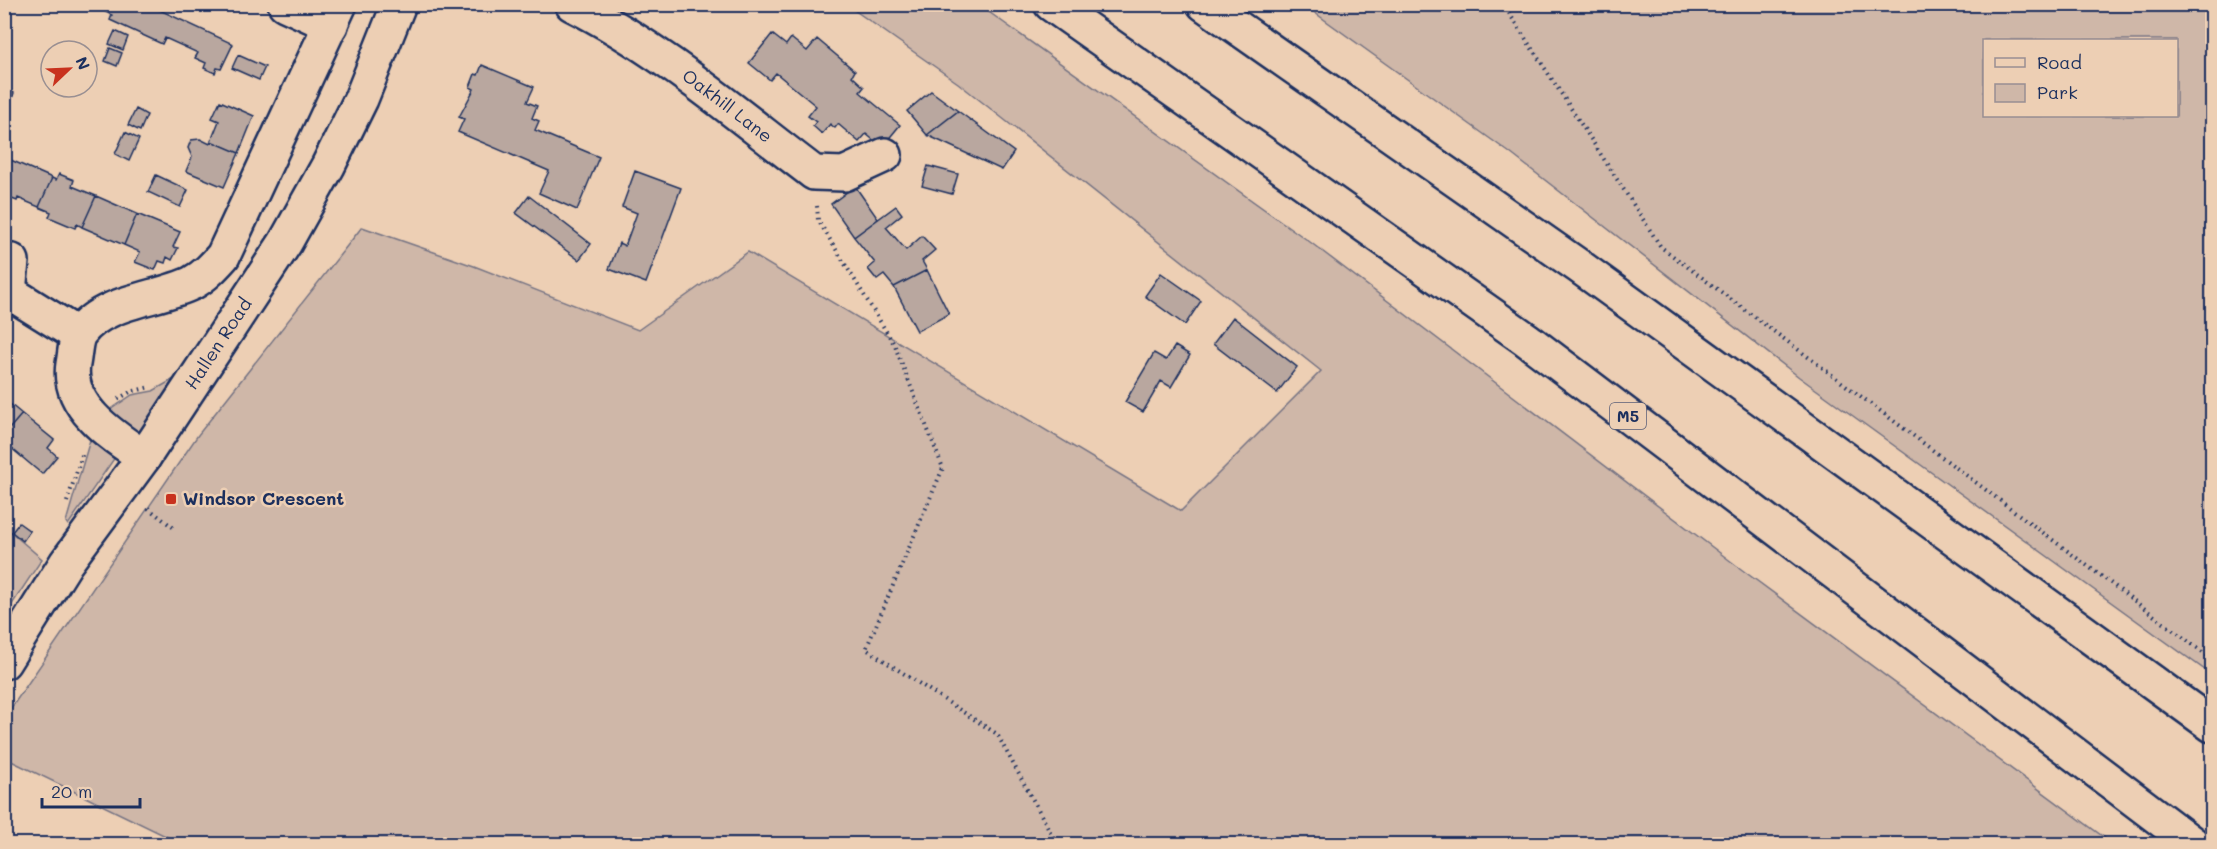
<svg xmlns="http://www.w3.org/2000/svg" width="2217" height="849" font-family="Mali,sans-serif">
	<style>
		.green { fill: #cfb7a8; stroke: #757383; stroke-width: 1.5; fill-rule: evenodd }
		.building { fill: #b9a79f; stroke: #1b2f5e; stroke-width: 1.5 }
		.lines { fill: none; stroke-linecap: round; stroke-linejoin: round }
		.minor-casing { stroke: #1b2f5e; stroke-width: 38 }
		.highway-casing { stroke: #1b2f5e; stroke-width: 38 }
		.path { stroke: #1b2f5e; stroke-width: 4; stroke-dasharray: 1.5 4.5; stroke-linecap: butt }
		.minor { stroke: #edcfb4; stroke-width: 33 }
		.highway { stroke: #edcfb4; stroke-width: 33 }
		.poi-dot { fill: #c8321e; stroke: #edcfb4; stroke-width: 2 }
		.labels { text-anchor: middle; stroke-width: 5; stroke-linejoin: round; paint-order: stroke }
		.shield { fill: #edcfb4; stroke: #5a5f78; stroke-width: 1.5 }
		.shield-label { font-size: 16px; font-weight: bold; fill: #1b2f5e }
		.street-label { font-size: 18px; fill: #1b2f5e; stroke: #edcfb4 }
		.poi-label { font-size: 18px; font-weight: bold; fill: #1b2f5e; stroke: #edcfb4; text-anchor: start }
	</style>
	<rect width="100%" height="100%" fill="#edcfb4"/>
	<filter id="ink" filterUnits="userSpaceOnUse"><feTurbulence type="fractalNoise" baseFrequency=".0167" numOctaves="2"/><feDisplacementMap in="SourceGraphic" scale="12" xChannelSelector="R" yChannelSelector="G"/><feConvolveMatrix kernelMatrix="1 2 1 2 8 2 1 2 1" color-interpolation-filters="sRGB"/></filter>
	<g filter="url(#ink)">
		<path class="green" d="M847 5H979L1310 242 1745 572 2113 844H182L5 758V717L198 435 362 227 474 266 638 330 748 252 1181 511 1321 371 958 83Z
			M1304 5H2212V675L1799 377 1510 153ZM1984 40H2176V116H1984Z
			M181 375 146 445 107 412 132 395 153 391Z
			M92 433 118 453 68 525 66 522Z
			M5 527 42 559 5 615Z"/>
		<path class="building" d="M89 4H147L233 44 221 69 217 68 215 73 204 68 206 63 195 58 198 53 165 38 162 44 110 20 112 15Z
			M115 31 128 37 123 50 109 44Z
			M772 34 786 45 791 38 807 51 817 39 855 71 852 76 864 87 860 92 900 125 882 147 866 134 859 142 838 124 835 128 830 124 822 134 813 126 816 122 808 116 816 106 776 73 770 80 749 63Z
			M110 48 122 53 117 66 105 61Z
			M238 55 265 67 259 80 232 68Z
			M482 65 534 87 527 102 537 106 532 118 539 121 535 130 599 157 577 210 539 193 549 171 458 132 464 119 459 117 474 89 470 87 475 74 478 75Z
			M4 89 14 93 9 107 4 105Z
			M931 91 958 111 927 135 907 111Z
			M220 101 254 116 239 153 211 141 219 121 212 118Z
			M136 109 147 115 140 131 128 125Z
			M958 111 1014 152 1002 170 927 135Z
			M125 132 139 139 129 161 115 154Z
			M200 139 210 144 211 141 239 153 224 187 186 171 192 157 188 148 191 140Z
			M6 158 52 178 39 207 18 198 17 201 5 196 7 192 4 191Z
			M928 166 958 174 952 194 922 186Z
			M635 171 681 188 646 283 609 269 619 243 625 246 637 213 622 207Z
			M59 174 74 180 72 186 96 196 82 227 77 224 75 228 49 217 51 212 39 207 52 178 56 180Z
			M156 175 188 190 180 207 148 192Z
			M855 186 878 219 854 237 831 204Z
			M96 196 137 214 124 245 82 227Z
			M529 196 591 244 579 260 516 213Z
			M896 206 902 214 886 227 906 250 922 236 935 250 922 261 927 270 894 287 884 275 877 280 868 269 875 263 854 237Z
			M137 214 180 232 173 247 178 248 172 260 167 257 165 263 159 261 155 270 135 262 140 252 124 245Z
			M927 270 949 314 917 331 894 287Z
			M1161 273 1201 301 1185 325 1145 296Z
			M1233 317 1297 367 1277 393 1213 344Z
			M1175 346 1190 355 1171 387 1161 381 1143 412 1125 402 1154 353 1166 360Z
			M4 399 22 414 4 435Z
			M22 414 54 440 48 448 57 456 42 474 4 442V435Z
			M19 523 30 531 23 541 12 532Z"/>
		<g class="lines">
			<defs>
				<g id="minor">
					<path d="M285 4 331 25"/>
					<path id="s1" d="M572 4C660 48 736 114 814 173L844 174 885 155"/>
					<path d="M9 292 78 335"/>
					<path d="M4 294 9 292 12 261"/>
					<path d="M144 457C114 437 66 407 73 364 75 355 75 340 80 333 102 301 159 299 192 283 205 276 214 266 223 256L340 4"/>
					<path id="s2" d="M4 662 66 563 144 457 285 243 328 166 361 99 399 4"/>
				</g>
				<path id="highway" d="M1051 4 1526 339 2193 844
					M1204 4 1580 267 2212 725"/>
			</defs>
			<use href="#minor" class="minor-casing"/>
			<use href="#highway" class="highway-casing"/>
			<path class="path" d="M1501 4 1505 7 1661 247 2212 659
				M817 206 818 220 894 344 943 468 866 649 997 734 1057 844
				M118 399 130 392 150 387
				M67 502 83 452
				M148 508 174 528"/>
			<use href="#minor" class="minor"/>
			<use href="#highway" class="highway"/>
		</g>
	</g>
	<rect class="poi-dot" x="165" y="493" width="12" height="12" rx="3"/>
	<g class="labels">
		<rect class="shield" x="1610" y="403" width="36" height="26" rx="4.5"/>
		<g class="shield-label">
			<text x="1628" y="422">M5</text>
		</g>
		<g class="street-label">
			<text dy="6" stroke="none"><textPath href="#s1" startOffset="186">Oakhill Lane</textPath></text>
			<text dy="6" stroke="none"><textPath href="#s2" startOffset="384">Hallen Road</textPath></text>
		</g>
		<g class="poi-label">
			<text x="183" y="505">Windsor Crescent</text>
		</g>
	</g>
	<rect width="2217" height="849" fill="none" stroke="#edcfb4" stroke-width="24"/>
	<rect x="12" y="12" width="2193" height="825" fill="none" stroke="#1b2f5e" stroke-width="2" filter="url(#ink)"/>
	<rect x="1983" y="39" width="195" height="78" fill="#edcfb4" stroke="#998f92" stroke-width="1.5"/>
	<rect x="1995" y="58" width="30" height="9" fill="#edcfb4" stroke="#998f92" stroke-width="1.5"/>
	<text x="2037" y="69" font-size="18" fill="#1b2f5e">Road</text>
	<rect x="1995" y="84" width="30" height="18" fill="#cfb7a8" stroke="#998f92" stroke-width="1.5"/>
	<text x="2037" y="99" font-size="18" fill="#1b2f5e">Park</text>
	<g transform="translate(69 69) rotate(67)"><circle r="28" fill="#edcfb4" stroke="#998f92" stroke-width="1.5"/>
	<path d="M0-4.5L10 22L0 15L-10 22Z" fill="#c8321e"/>
	<text y="-9" font-size="16" font-weight="bold" text-anchor="middle" fill="#1b2f5e">N</text>
	</g>
	<path d="M42 798v9h98v-9" fill="none" stroke="#1b2f5e" stroke-width="3"/>
	<text x="51" y="798" font-size="18" fill="#1b2f5e" stroke="#edcfb4" stroke-width="4.5" paint-order="stroke">20 m</text>
</svg>
